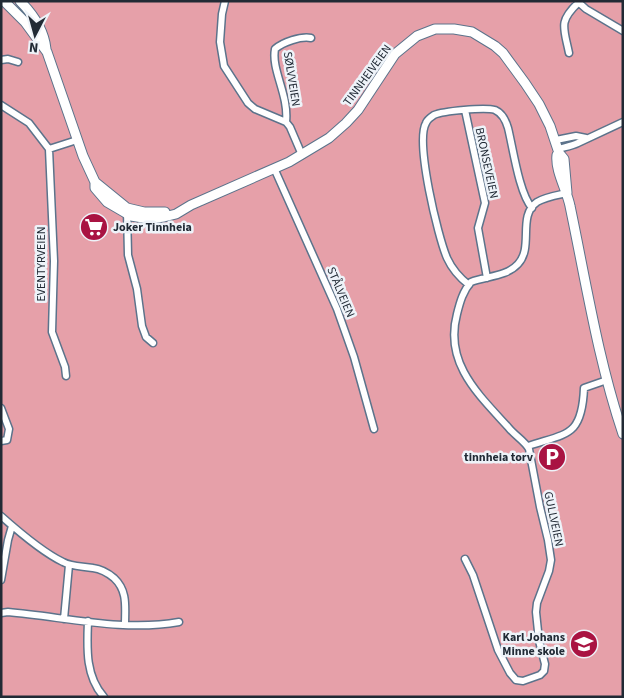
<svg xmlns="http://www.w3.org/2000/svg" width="624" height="698" font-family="'Source Sans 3',sans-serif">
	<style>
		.green { fill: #e6a0a9 }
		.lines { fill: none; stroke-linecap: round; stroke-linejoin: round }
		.street-casing { stroke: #5c738b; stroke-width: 9 }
		.secondary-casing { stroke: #5c738b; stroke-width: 11 }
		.street { stroke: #fff; stroke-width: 6 }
		.secondary { stroke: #fff; stroke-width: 9 }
		.labels { text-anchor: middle; stroke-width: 5; stroke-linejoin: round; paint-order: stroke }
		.street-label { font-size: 12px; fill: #212a35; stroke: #eef3f9 }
		.poi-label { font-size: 12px; font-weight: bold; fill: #212a35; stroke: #eef3f9; text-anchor: end }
	</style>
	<rect width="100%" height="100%" fill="#d4e8fe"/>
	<path class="green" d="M1 1H623V697H1Z"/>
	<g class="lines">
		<defs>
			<path id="street" d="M225 1 222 14 220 42 224 66 248 103 255 109 286 122 290 127 302 155
				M577 1 586 9 623 31
				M569 53C564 28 558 22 578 3
				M1 60 8 59 18 62
				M1 105 29 123 49 149
				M465 110 485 203 478 228 487 278
				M286 122C289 95 271 70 275 49 283 42 301 36 311 38
				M556 140 576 136 586 138
				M558 149C565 147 572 146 578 143 593 136 608 129 623 122
				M274 168 337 309 354 357 374 429
				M127 211 128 255 137 289 142 326 146 337 153 343
				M469 285C460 278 452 269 447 258 438 237 415 142 426 123 427 120 431 117 434 115 443 111 485 107 495 110 502 113 506 121 508 128 513 148 519 193 532 208
				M66 376 65 367 52 332 54 261 49 149 77 140
				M1 408 9 429 7 440 1 441
				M528 446C567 433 582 437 584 388L607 380
				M1 516C19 532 42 552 63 562 72 567 83 566 93 568 101 569 108 573 114 578 128 591 125 607 125 625
				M465 559 473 575 498 650 510 673 516 680 523 681 540 675 544 671 545 664 539 641 536 612 537 603 549 571 551 560 548 540 540 507 529 449C525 441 514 435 508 427 478 394 444 363 457 314 460 302 463 291 471 282 486 276 506 277 518 264 534 247 517 216 537 202 545 197 558 195 567 193
				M1 580 8 540 12 526
				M1 613 8 612C65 617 123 632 179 622
				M64 619 69 565
				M88 621C87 647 85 676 104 697"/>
			<path id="secondary" d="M4 1 25 22 47 52 83 156 95 182V188L107 202 131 216 149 219 164 217 176 214 191 205 289 162 329 138 346 123 358 110 395 54 417 36 435 29H454L472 32 495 46 503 53 525 83 539 104 550 126 559 153 564 159 567 193
				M20 1C34 15 44 30 46 49
				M559 153 557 155C555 171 567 190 570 206 586 282 598 360 623 434
				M95 182 127 208 144 212H165"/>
		</defs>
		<use href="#street" class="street-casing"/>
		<use href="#secondary" class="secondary-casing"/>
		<use href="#street" class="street"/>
		<use href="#secondary" class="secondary"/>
	</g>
	<defs>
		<symbol id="supermarket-disc" viewBox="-11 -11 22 22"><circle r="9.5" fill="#a91342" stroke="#eef3f9"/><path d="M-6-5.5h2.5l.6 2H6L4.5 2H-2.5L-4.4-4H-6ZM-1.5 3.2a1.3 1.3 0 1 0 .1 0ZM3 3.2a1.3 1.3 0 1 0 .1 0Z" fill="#fff"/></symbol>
		<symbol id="parking-disc" viewBox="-11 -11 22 22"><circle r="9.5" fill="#a91342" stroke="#eef3f9"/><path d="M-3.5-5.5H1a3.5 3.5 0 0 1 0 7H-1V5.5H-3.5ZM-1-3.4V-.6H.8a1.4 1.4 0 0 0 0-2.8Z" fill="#fff"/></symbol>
		<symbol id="school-disc" viewBox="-11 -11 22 22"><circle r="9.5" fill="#a91342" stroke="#eef3f9"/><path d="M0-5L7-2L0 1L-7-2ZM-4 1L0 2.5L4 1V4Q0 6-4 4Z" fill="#fff"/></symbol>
	</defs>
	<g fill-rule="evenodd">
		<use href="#supermarket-disc" x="78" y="211" width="32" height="32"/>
		<use href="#parking-disc" x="536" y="441" width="32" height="32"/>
		<use href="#school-disc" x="568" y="628" width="32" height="32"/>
	</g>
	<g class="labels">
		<g class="street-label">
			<text transform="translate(367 75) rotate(-54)" y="4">TINNHEIVEIEN</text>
			<text transform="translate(292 79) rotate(81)" y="4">SØLVVEIEN</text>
			<text transform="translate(487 163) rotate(78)" y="4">BRONSEVEIEN</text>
			<text transform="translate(41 264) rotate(-90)" y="4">EVENTYRVEIEN</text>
			<text transform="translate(341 292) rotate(67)" y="4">STÅLVEIEN</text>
			<text transform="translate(554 519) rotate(78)" y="4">GULLVEIEN</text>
		</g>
		<g class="poi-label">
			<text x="113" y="231" text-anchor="start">Joker Tinnheia</text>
			<text x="533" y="461">tinnheia torv</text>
			<text x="565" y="641">Karl Johans<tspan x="565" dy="14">Minne skole</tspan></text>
		</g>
	</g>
	<rect width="624" height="698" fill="none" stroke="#212a35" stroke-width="5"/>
	<g transform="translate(35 35) rotate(186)" stroke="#eef3f9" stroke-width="4" paint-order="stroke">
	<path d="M0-4L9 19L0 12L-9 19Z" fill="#212a35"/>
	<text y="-8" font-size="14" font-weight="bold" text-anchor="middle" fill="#212a35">N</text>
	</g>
</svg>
